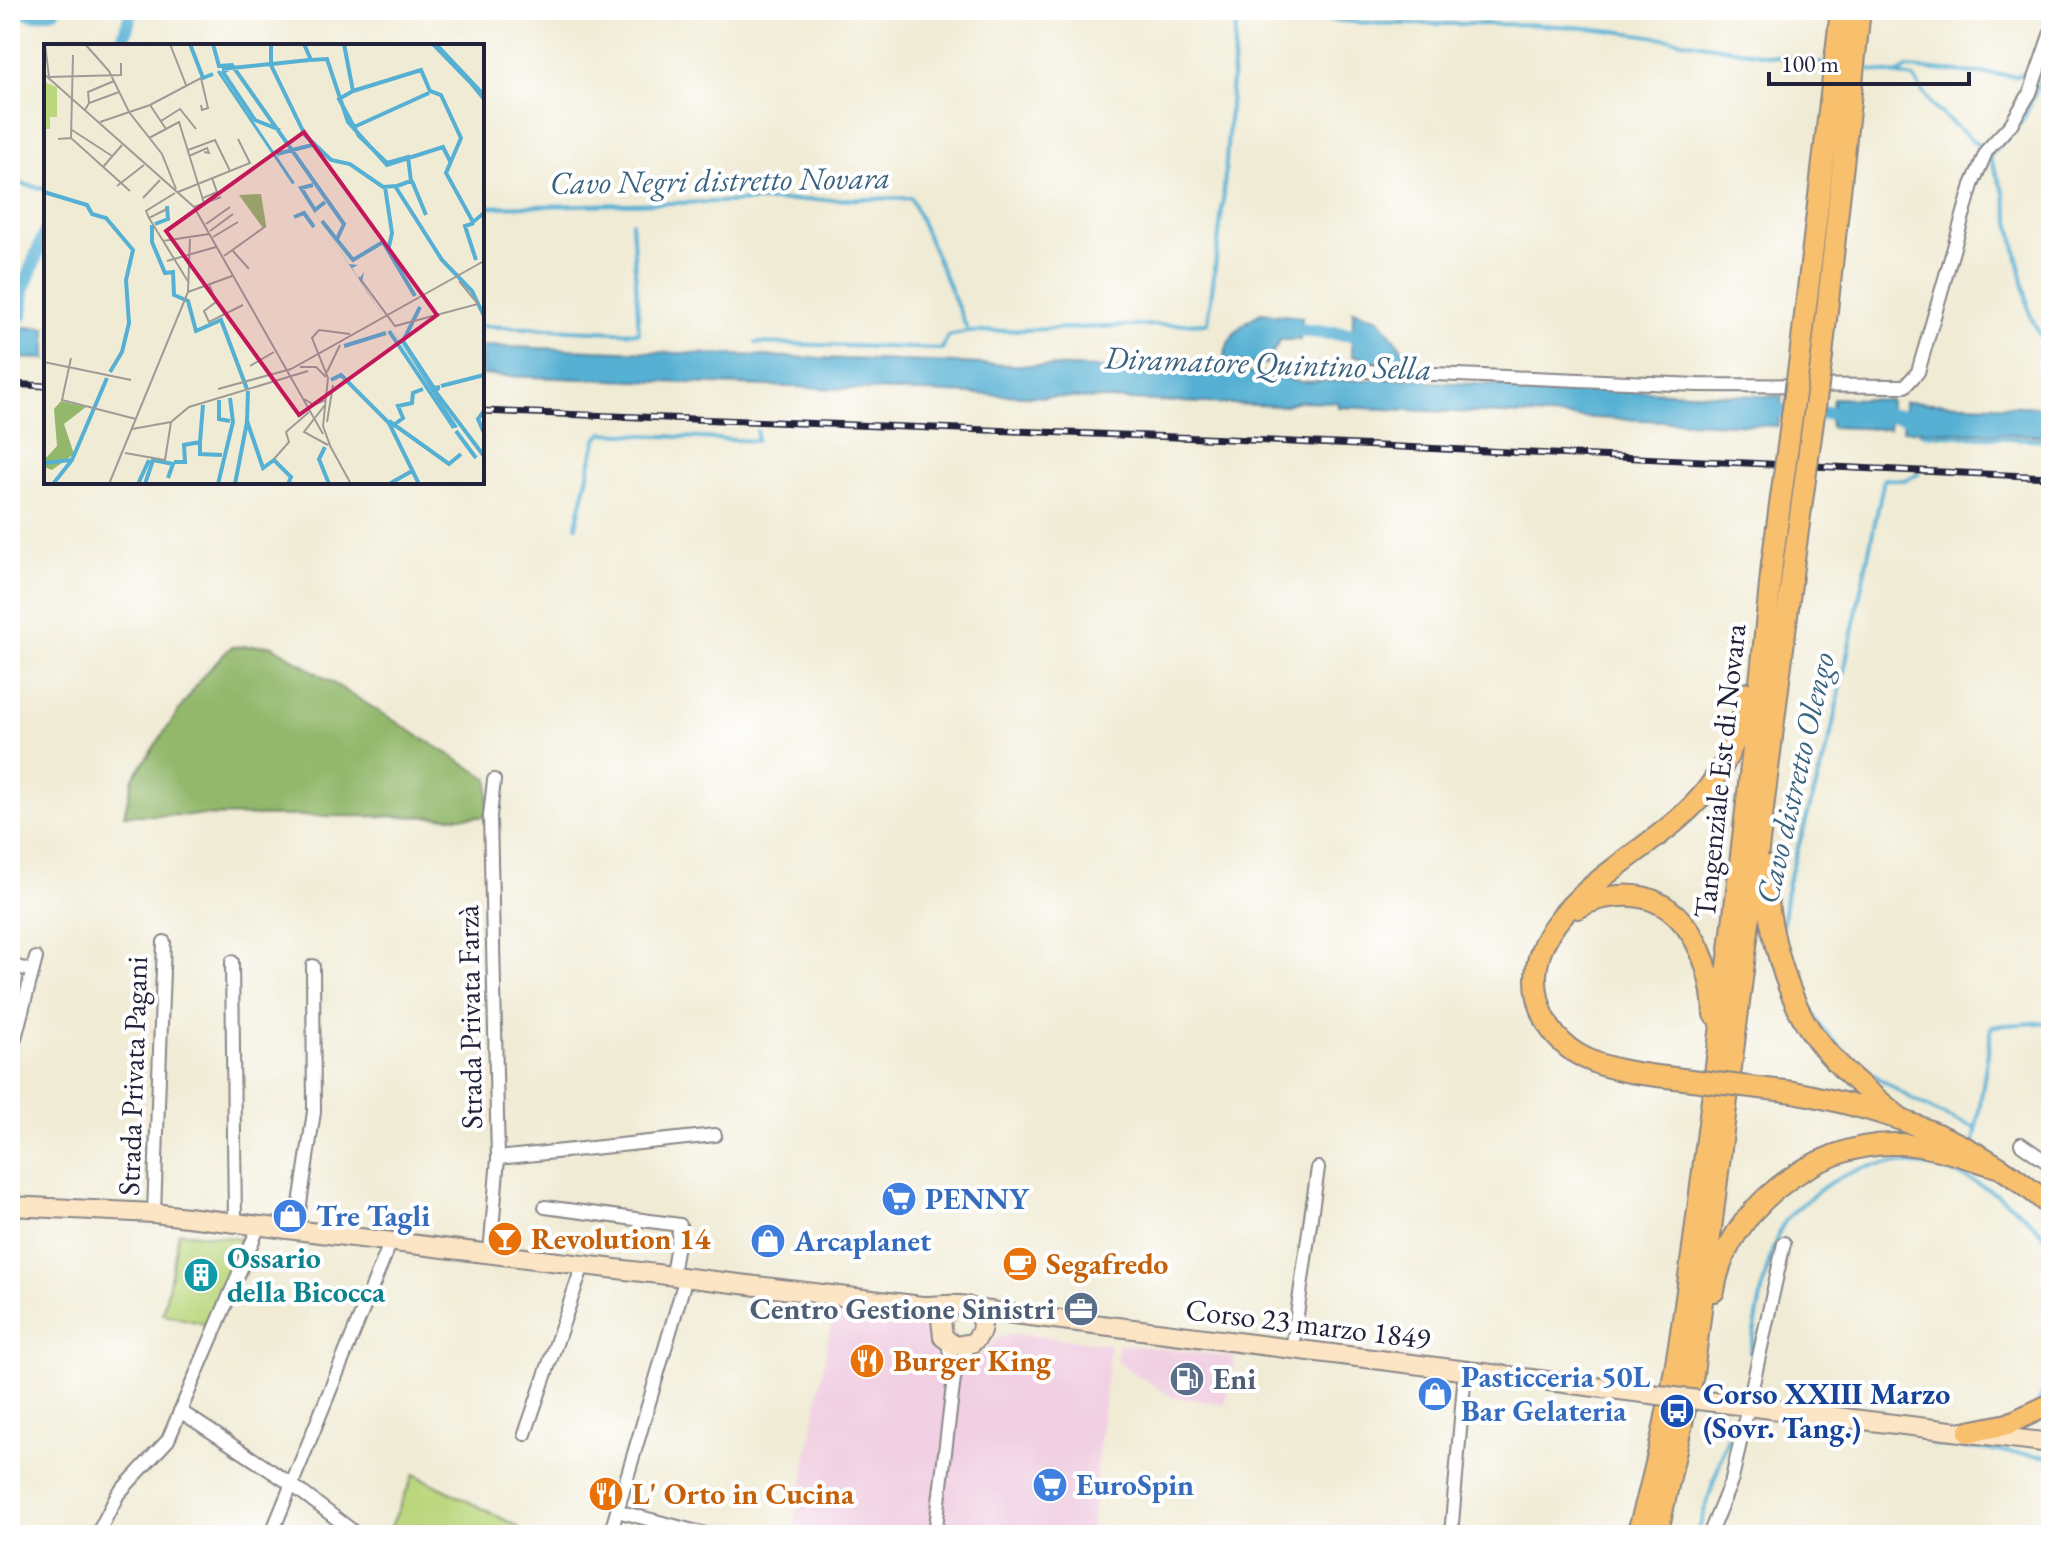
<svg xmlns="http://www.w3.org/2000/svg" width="2061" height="1545" font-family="'EB Garamond',serif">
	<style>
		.built { fill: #f1d0e3 }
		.green { fill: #bad77d; stroke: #6e7c5c; stroke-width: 2 }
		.forest { fill: #93b86c; stroke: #5a6d54; stroke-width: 2 }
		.water { fill: #55b0d3; stroke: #3c6987; stroke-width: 2 }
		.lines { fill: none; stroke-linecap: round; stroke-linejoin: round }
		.stream { stroke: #55b0d3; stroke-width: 4 }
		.canal { stroke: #55b0d3; stroke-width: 14 }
		.minor-casing { stroke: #898688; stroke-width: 16 }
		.secondary-casing { stroke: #898688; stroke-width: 22 }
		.trunk-casing { stroke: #898688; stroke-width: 24 }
		.minor { stroke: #fff; stroke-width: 12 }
		.secondary { stroke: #fce5c4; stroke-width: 18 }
		.trunk { stroke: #f8bf6c; stroke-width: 20 }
		.rail-casing { stroke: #22223b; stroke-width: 7 }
		.rail { stroke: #fff; stroke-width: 4; stroke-dasharray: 12; stroke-linecap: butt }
		.secondary-bridge-casing { stroke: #898688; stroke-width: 22; stroke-linecap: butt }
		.trunk-bridge-casing { stroke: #898688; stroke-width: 24; stroke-linecap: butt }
		.secondary-bridge { stroke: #fce5c4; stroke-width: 18 }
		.trunk-bridge { stroke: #f8bf6c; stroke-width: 20 }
		.labels { text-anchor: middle; stroke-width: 8; stroke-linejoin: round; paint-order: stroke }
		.street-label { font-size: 30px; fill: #22223b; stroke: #fff }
		.shop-label { font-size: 30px; font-weight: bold; fill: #366cbe; stroke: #fff; text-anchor: start }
		.food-label { font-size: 30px; font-weight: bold; fill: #c56008; stroke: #fff; text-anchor: start }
		.culture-label { font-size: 30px; font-weight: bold; fill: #0d838f; stroke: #fff; text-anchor: start }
		.service-label { font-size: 30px; font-weight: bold; fill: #4e5e75; stroke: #fff; text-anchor: end }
		.transit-label { font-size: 30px; font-weight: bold; fill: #164399; stroke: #fff; text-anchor: start }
		.water-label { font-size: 32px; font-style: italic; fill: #39627f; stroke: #fff }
		.inset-river { fill: none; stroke: #55b0d3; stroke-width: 4 }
		.inset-road { fill: none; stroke: #9e9b97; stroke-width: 2 }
		.view { fill: #c2185b; fill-opacity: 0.15; stroke: #c2185b; stroke-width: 4 }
		.inset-edge { fill: none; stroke: #22223b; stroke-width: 4 }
	</style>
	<rect width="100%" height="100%" fill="#fff"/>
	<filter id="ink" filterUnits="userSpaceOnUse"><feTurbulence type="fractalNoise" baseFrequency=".0125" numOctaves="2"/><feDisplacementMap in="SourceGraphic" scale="16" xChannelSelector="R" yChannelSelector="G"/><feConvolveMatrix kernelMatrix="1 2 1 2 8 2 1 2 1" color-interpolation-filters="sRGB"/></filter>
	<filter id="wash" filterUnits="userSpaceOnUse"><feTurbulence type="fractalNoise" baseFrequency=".006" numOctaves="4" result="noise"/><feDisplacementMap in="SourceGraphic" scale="32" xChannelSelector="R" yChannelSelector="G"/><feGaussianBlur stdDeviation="1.8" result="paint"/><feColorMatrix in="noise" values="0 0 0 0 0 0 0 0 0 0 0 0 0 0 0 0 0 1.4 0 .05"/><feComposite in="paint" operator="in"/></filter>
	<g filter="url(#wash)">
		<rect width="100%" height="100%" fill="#f0ebd4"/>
		<path class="built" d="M833 1312 912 1322 930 1333 946 1359 969 1364 998 1338 1017 1334 1110 1344 1090 1535H793Z
			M1118 1344 1235 1357 1225 1404 1172 1397 1116 1361Z"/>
		<path class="green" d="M179 1232 244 1239 209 1325 163 1314Z
			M414 1474 519 1527 515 1535 388 1533Z"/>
		<path class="forest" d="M271 645 489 779 488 817 124 815 133 778 202 677 231 647Z"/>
		<path class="water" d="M1353 310 1379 319 1417 368 1375 367 1363 357 1352 356Z
			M1261 313 1302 317 1300 340H1280L1266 364 1223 363C1226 337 1239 325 1261 313Z
			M10 327 46 328V359L10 358Z
			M482 346 1266 374 1300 382 1424 378 1429 382 1782 397 1778 426 1338 407 1337 402 1299 401 1282 406 482 375Z
			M1833 398 1890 400 1889 429 1830 427Z
			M1904 402 2051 407V436L1903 430Z"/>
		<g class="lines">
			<path class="stream" d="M1269 10C1358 31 1452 21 1543 25 1639 29 1733 52 1827 64
				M1322 10 1331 20
				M2042 41 2050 10
				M1860 68 1914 78 1933 107 1983 149
				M1899 73 1907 68 2017 76 2028 72 2037 57
				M1989 155 2004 193 2030 315 2051 358
				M1990 156 2023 120 2051 57
				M10 182 46 189
				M482 207 911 198 968 331
				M482 326 639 333 632 222
				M756 343 942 349 948 336 968 332 1208 323 1223 202 1237 10
				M1921 434 2051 440
				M576 526 596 440 603 433 757 441V431
				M1782 929 1788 882 1830 738 1884 479 1905 480 1919 474
				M1791 964C1801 986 1810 1012 1825 1031 1859 1072 1927 1112 1977 1128
				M1974 1143 1992 1026 2051 1022
				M1750 1352C1759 1312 1764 1265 1781 1228 1788 1214 1804 1203 1816 1193 1893 1131 1995 1175 2051 1243
				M2039 1402 2051 1376
				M1932 1444 2051 1457
				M1697 1535 1728 1436"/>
			<path class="canal" d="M15 10 33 14 54 10
				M121 46 132 10
				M21 315 23 289 46 231
				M1283 329 1369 336
				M1761 410 1849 414
				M1873 415 1920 417"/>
		</g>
	</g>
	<g filter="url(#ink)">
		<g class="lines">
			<defs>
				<path id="minor" d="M1363 371 1698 385 1905 386 1918 372 1972 185 1987 150 2011 124 2030 93 2051 32
					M232 962 235 1222
					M10 965 25 969
					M10 1057 36 958
					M2021 1144 2051 1165
					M498 1158 715 1135
					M545 1207 680 1225 672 1275
					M154 1213 164 942
					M296 1230 314 1112 313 966
					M490 1254 498 1158 490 816 494 780
					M948 1342 954 1378 969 1345
					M1292 1350 1318 1168
					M180 1411 291 1484 358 1535
					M525 1434 583 1265
					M617 1511 709 1535
					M97 1535 118 1494 168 1440 259 1226
					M271 1535 391 1241
					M610 1535 686 1277
					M935 1535 954 1378
					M1451 1535 1465 1372
					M1709 1535 1732 1479 1784 1243"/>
				<path id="secondary" d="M10 1206 154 1213 922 1306C940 1307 975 1297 981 1320 984 1330 979 1337 972 1343L955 1346 943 1337 941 1319 951 1307
					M974 1309 1635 1392
					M1722 1403 2051 1443"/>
				<path id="trunk" d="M1822 356 1860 10
					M1800 357 1841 10
					M1766 866C1765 919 1785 999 1818 1041 1840 1070 1871 1094 1899 1117
					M1578 908C1590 900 1605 897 1619 896 1684 890 1712 959 1714 1014
					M1666 1077C1621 1072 1562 1064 1543 1014 1501 907 1658 858 1709 787 1729 760 1742 727 1748 693
					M1793 1092C1888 1110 1978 1140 2051 1207
					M1714 1291C1726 1211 1814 1143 1894 1144 1931 1144 1966 1158 2001 1168
					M1969 1432 2008 1424 2051 1404
					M1637 1535C1677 1402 1691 1261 1709 1123 1732 937 1754 751 1772 564
					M1657 1535 1693 1374 1793 567"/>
			</defs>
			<use href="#minor" class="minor-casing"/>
			<use href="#secondary" class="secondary-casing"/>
			<use href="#trunk" class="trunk-casing"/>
			<use href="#minor" class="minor"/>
			<use href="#secondary" class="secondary"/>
			<use href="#trunk" class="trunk"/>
			<defs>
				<path id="rail" d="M10 384 46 386
					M482 411 1229 439 2051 477"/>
			</defs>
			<use href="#rail" class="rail-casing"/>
			<use href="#rail" class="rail"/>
			<defs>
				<path id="secondary-bridge" d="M1635 1392 1722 1403"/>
				<path id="trunk-bridge" d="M1772 564 1800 357
					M1793 567 1822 356
					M1666 1077 1793 1092"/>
			</defs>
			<use href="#secondary-bridge" class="secondary-bridge-casing"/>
			<use href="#trunk-bridge" class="trunk-bridge-casing"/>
			<use href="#secondary-bridge" class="secondary-bridge"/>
			<use href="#trunk-bridge" class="trunk-bridge"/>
		</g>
	</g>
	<defs>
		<symbol id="supermarket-disc" viewBox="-11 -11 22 22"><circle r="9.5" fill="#3f7fe0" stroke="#fff"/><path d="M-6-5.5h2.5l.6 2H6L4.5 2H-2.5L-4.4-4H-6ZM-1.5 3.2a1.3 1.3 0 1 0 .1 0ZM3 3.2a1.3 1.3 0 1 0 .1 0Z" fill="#fff"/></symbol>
		<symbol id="shop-disc" viewBox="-11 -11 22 22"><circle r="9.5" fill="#3f7fe0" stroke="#fff"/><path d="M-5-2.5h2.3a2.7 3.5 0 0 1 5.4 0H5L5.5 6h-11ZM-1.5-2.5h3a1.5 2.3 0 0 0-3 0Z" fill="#fff"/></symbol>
		<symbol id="bar-disc" viewBox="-11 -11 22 22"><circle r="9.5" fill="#e8710a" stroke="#fff"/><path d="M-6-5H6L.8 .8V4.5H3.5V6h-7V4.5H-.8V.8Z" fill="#fff"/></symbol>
		<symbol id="cafe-disc" viewBox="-11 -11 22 22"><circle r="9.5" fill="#e8710a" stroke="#fff"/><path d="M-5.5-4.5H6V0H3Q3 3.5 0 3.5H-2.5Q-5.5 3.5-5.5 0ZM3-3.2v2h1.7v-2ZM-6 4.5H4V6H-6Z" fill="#fff"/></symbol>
		<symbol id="building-disc" viewBox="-11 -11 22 22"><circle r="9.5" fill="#0f9aa8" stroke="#fff"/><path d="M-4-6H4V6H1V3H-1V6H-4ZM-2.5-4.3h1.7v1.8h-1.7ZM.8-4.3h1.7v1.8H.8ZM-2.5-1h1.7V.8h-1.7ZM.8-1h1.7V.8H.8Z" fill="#fff"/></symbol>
		<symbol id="office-disc" viewBox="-11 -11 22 22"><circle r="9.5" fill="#5c6f8a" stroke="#fff"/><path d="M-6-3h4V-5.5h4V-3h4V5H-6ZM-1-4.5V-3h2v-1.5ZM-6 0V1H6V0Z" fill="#fff"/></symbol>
		<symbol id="restaurant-disc" viewBox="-11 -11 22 22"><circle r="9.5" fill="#e8710a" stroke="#fff"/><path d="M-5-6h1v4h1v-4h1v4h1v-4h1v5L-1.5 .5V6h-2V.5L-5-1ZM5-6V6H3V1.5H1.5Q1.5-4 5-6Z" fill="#fff"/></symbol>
		<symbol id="fuel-disc" viewBox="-11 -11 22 22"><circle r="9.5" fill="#5c6f8a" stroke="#fff"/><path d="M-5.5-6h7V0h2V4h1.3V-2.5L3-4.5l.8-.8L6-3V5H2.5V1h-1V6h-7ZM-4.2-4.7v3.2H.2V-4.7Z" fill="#fff"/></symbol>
		<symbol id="bus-disc" viewBox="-11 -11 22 22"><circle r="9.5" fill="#1a4fb4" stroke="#fff"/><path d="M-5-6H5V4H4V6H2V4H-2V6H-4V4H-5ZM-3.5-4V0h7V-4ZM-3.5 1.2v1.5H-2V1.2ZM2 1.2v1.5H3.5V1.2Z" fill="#fff"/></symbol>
	</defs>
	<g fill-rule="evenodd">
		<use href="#supermarket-disc" x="879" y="1179" width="40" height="40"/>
		<use href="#shop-disc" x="270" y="1196" width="40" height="40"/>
		<use href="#bar-disc" x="485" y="1219" width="40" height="40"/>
		<use href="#shop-disc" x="748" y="1221" width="40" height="40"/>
		<use href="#cafe-disc" x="1000" y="1244" width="40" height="40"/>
		<use href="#building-disc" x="181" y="1255" width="40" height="40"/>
		<use href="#office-disc" x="1061" y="1289" width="40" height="40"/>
		<use href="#restaurant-disc" x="847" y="1341" width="40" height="40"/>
		<use href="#fuel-disc" x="1167" y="1359" width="40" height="40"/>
		<use href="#shop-disc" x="1415" y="1374" width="40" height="40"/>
		<use href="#bus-disc" x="1657" y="1391" width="40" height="40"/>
		<use href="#supermarket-disc" x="1030" y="1465" width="40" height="40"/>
		<use href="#restaurant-disc" x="586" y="1474" width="40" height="40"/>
	</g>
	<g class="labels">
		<g class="street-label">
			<text transform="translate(1720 771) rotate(-84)" y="10">Tangenziale Est di Novara</text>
			<text transform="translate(470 1017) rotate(-91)" y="10">Strada Privata Farzà</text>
			<text transform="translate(133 1076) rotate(-88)" y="10">Strada Privata Pagani</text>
			<text transform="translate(1308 1324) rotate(7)" y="10">Corso 23 marzo 1849</text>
		</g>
		<g class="shop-label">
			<text x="925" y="1209">PENNY</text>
			<text x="316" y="1226">Tre Tagli</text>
			<text x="794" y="1251">Arcaplanet</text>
			<text x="1461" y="1387">Pasticceria 50L<tspan x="1461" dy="34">Bar Gelateria</tspan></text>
			<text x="1076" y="1495">EuroSpin</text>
		</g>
		<g class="food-label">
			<text x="531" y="1249">Revolution 14</text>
			<text x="1046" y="1274">Segafredo</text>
			<text x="893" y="1371">Burger King</text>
			<text x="632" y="1504">L' Orto in Cucina</text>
		</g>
		<g class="culture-label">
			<text x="227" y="1268">Ossario<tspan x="227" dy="34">della Bicocca</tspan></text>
		</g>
		<g class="service-label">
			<text x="1055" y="1319">Centro Gestione Sinistri</text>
			<text x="1213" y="1389" text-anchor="start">Eni</text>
		</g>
		<g class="transit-label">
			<text x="1703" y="1404">Corso XXIII Marzo<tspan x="1703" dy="34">(Sovr. Tang.)</tspan></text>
		</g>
		<g class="water-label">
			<text transform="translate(720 180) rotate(-1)" y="11">Cavo Negri distretto Novara</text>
			<text transform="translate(1268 363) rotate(2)" y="11">Diramatore Quintino Sella</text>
			<text transform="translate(1795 778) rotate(-77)" y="11">Cavo distretto Olengo</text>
		</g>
	</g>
	<g transform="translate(44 44)">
		<rect width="440" height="440" fill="#f0ebd4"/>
		<path d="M0 38 13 43V73H6V85H0Z" fill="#bad77d"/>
		<path d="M217 150 222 181 219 184 195 151ZM17 357 42 363 20 380 30 410 8 426 0 423V416L13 402 10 365Z" fill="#93b86c"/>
		<path d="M175 26 251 139 248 140 173 28ZM252 140 305 220 314 221 308 224 315 235 320 228 318 239 339 272ZM347 283 365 310 414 383 411 384Z" fill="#55b0d3"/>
		<path class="inset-river" d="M146 0 159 34 169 30M169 0 175 22 188 21 300 180 293 195M227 0V21L261 91 287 116 306 120 339 143 351 142 398 216 428 247 440 272M260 0 267 16 283 15 304 78 343 121 399 103 407 119M300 0 309 47 295 55 315 92 343 119 364 113 367 137 353 142M389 0 426 38M392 0 440 51M228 20 265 16M189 23 179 28 211 76 236 86M178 25 226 20M418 28 440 55M309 47 377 26 386 47 397 51 417 94 402 129 429 178 440 169M310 83 385 49M233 110 272 100M368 137 382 171M269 141 257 144 271 166 281 158M341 143 348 189 344 207M0 148 43 161 48 170 62 174 89 206 82 236 85 279 78 308 66 328M250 173 260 169 270 183M278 177 309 216 339 198 371 252M430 179 421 182 432 216M111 180 124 175 123 162M108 181V198L121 229 129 228 130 251 144 257 152 287 177 276 203 345M376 263 359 297 390 344 396 343M345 287 410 384M300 302 342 289M287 336 297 331 345 379 375 440M397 342 440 331M395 344 391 347 440 412M204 347 203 377 219 424 230 416 247 433 244 440M175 356V375L186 377M440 367 434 375 440 389M345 377 405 420 417 410M351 380 359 374 354 362 368 359 369 349 379 345M412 387 432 414M156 399V410L178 411M281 403 275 415 285 440M130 418H141L140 401 156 398 159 361M0 419 28 416 63 334M9 440 28 416M94 440 105 416M101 440 109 416 129 420 124 434M174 440 189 378 186 354M191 440 203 378M345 440 368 427"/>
		<path class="inset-road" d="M1 0 5 33M41 0 65 27 85 68 118 110 132 145M126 0 142 41M0 30 150 163 279 390M5 33 77 31V19M45 59 44 48 70 37M106 61 122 85M41 66 45 59 75 48M117 77 136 65 152 85M56 78 106 61 157 34 164 64 158 66 157 61M28 86 68 112M27 94 29 11M105 94 135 78 160 159M14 95 27 94 86 147M144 106 171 96 186 127M145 112 163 104 165 109 160 108M59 123 78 101M73 142 100 121M134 148 206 119 194 95M99 154 116 136M159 154 173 148 168 134M150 163 177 153M123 165 105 174 102 167 131 149M105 174 145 239M162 180 186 163M166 187 189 170M169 193 194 178M119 197 165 190M189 207 205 225M180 212 222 182M123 217 172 203M315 233 351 282 434 260 415 237M165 240 172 258 160 267 165 278 199 261M144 248 188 232M27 314 18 356 92 375M0 318 87 336M206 322 230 308M256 323H272L282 333M283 328 296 301M174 345 247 325 440 217M260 355 270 361 282 356M281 361 260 388 284 401M283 378 289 341M88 385 127 378 145 363 264 327M285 400 307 440M287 404 279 382 284 334 268 294 275 286 306 290M81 409 121 416 127 378M230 415 245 398 242 388 265 368M65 440 144 248 146 195"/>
		<path class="view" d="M260 88 393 271 255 371 122 187Z"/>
		<rect width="440" height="440" class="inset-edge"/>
	</g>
	<rect width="2061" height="1545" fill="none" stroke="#fff" stroke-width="40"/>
	<path d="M1769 72v12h200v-12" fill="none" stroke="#22223b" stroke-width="4"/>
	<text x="1781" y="72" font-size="24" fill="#22223b" stroke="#ffffff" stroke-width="6" paint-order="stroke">100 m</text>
</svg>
